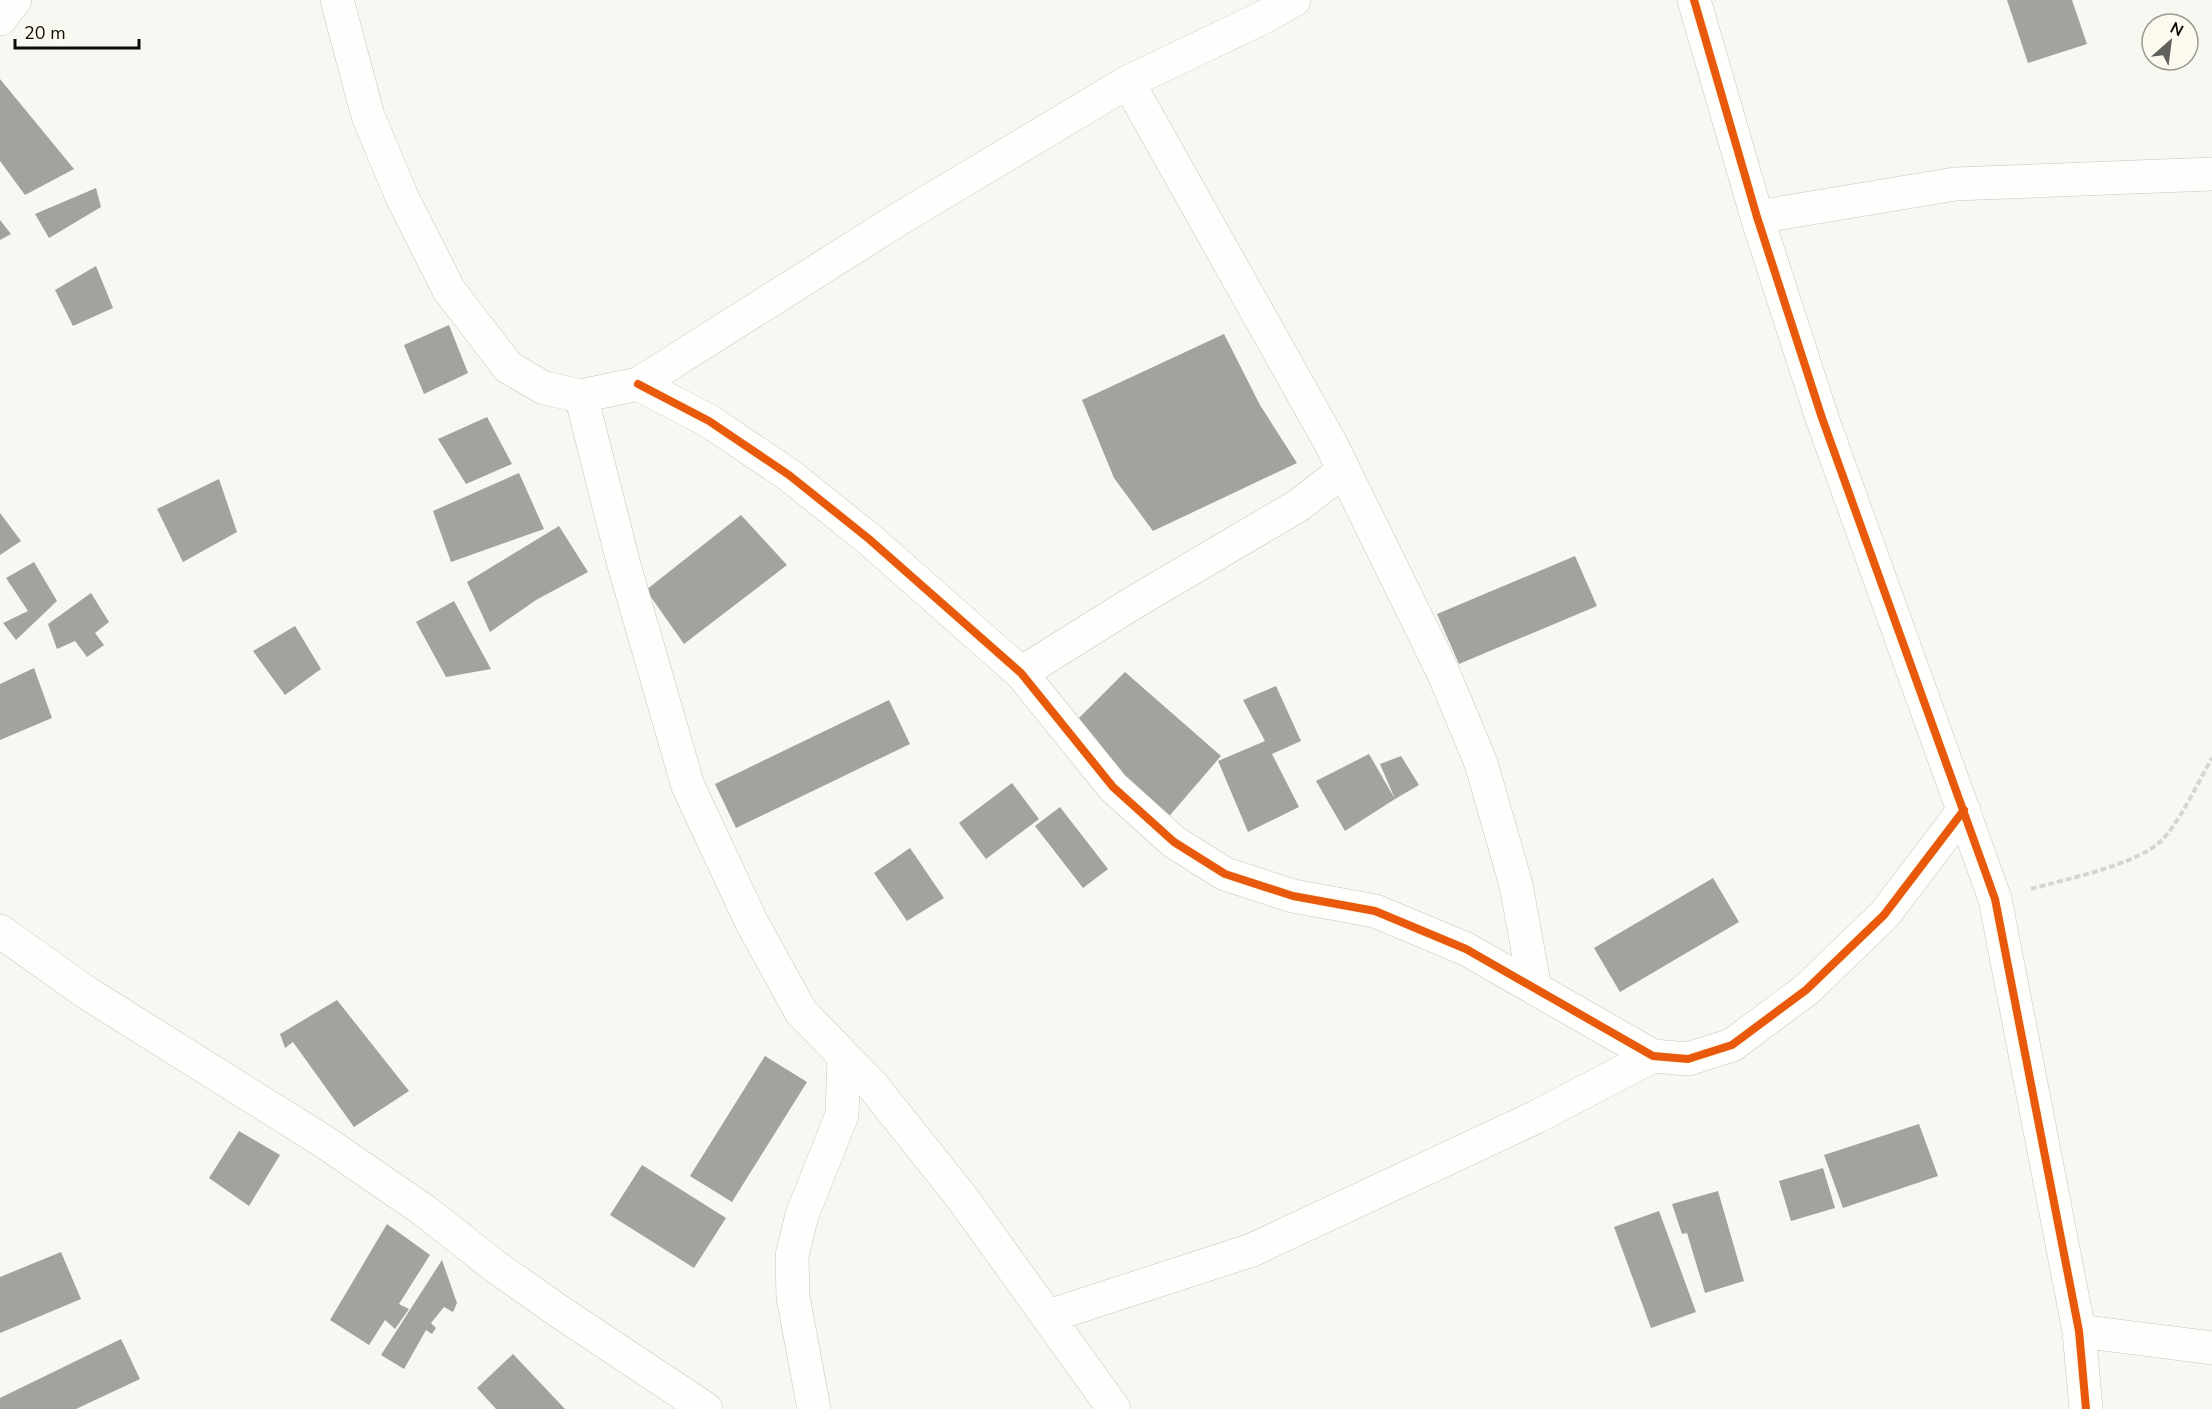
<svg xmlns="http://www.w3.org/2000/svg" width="2212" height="1409" font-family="'Nunito Sans',sans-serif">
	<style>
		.building { fill: #a3a39e }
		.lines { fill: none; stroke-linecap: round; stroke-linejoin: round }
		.street-casing { stroke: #c6c5c0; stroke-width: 34 }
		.path { stroke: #d5d5d3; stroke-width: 4; stroke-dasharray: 6 3; stroke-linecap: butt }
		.street { stroke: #fefefd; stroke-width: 33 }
		.cycleway-casing { stroke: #fcfaee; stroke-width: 11 }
		.cycleway { stroke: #e8590c; stroke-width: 8 }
	</style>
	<rect width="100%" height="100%" fill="#f8f8f2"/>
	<path class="building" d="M2007 0H2072L2087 44 2028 63Z
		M0 79 74 169 25 195 0 161Z
		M96 188 101 207 49 238 35 214Z
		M0 220 11 234 0 240Z
		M96 266 113 308 73 326 55 290Z
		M449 325 468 373 424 394 404 345Z
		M1224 334 1260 405 1297 463 1153 531 1114 478 1082 400Z
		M487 417 512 464 466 484 438 439Z
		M519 473 544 529 451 562 433 511Z
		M219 479 237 532 183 562 157 509Z
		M0 513 21 541 0 555Z
		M741 515 787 565 684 644 646 590Z
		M559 526 588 572 536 600 490 632 467 582Z
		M1575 556 1597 606 1459 664 1437 614Z
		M34 562 57 601 16 640 3 623 28 611 6 578Z
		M91 593 109 622 95 633 104 645 87 657 75 641 57 649 48 624Z
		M454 601 491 669 446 677 416 622Z
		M295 626 321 669 285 695 253 651Z
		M34 668 52 718 0 740V684Z
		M1125 672 1221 756 1165 821 1072 725Z
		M1276 686 1301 741 1272 754 1299 807 1248 832 1218 761 1265 741 1243 700Z
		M889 700 910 744 736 828 715 784Z
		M1369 754 1395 799 1345 831 1316 781Z
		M1401 756 1419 785 1395 799 1380 764Z
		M1012 783 1039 819 986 859 959 823Z
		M1060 807 1108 869 1083 888 1035 826Z
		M910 848 944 898 907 921 874 873Z
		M1713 878 1739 922 1620 992 1594 948Z
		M337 1000 409 1091 354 1127 293 1042 285 1048 280 1034Z
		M765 1056 807 1082 732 1202 690 1176Z
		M1919 1124 1938 1176 1843 1208 1824 1155Z
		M239 1131 280 1155 249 1206 209 1178Z
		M642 1165 726 1218 694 1268 610 1215Z
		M1823 1168 1835 1208 1791 1221 1779 1181Z
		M1718 1191 1744 1281 1705 1293 1687 1233 1682 1234 1672 1204Z
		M1659 1211 1696 1312 1651 1328 1614 1227Z
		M387 1224 430 1255 399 1304 409 1309 395 1329 385 1320 369 1345 330 1320Z
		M61 1252 81 1299 0 1333V1277Z
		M442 1260 457 1303 453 1312 444 1307 431 1323 436 1328 432 1334 426 1330 404 1369 381 1355Z
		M121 1339 140 1379 76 1409H0V1398Z
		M513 1354 565 1409H496L477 1388Z"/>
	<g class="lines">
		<defs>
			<path id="street" d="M337 0 368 116 402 197 449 290 508 367 544 388 581 396 638 384 899 219 1128 82 1262 18 1294 0
				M1694 0 1757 217 1822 418 1995 899 2079 1331 2086 1409
				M0 19 15 0
				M1128 82 1330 442 1443 672 1481 763 1516 885 1535 989
				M1757 217 1955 184 2212 174
				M638 384 709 421 789 475 869 539 1021 673 1113 787 1174 842 1225 874 1293 896 1375 911 1466 949 1653 1056 1688 1059 1732 1045 1806 990 1884 915 1964 810
				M581 396 624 565 688 786 751 921 801 1012 872 1085 963 1199 1114 1409
				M1021 673 1133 603 1299 505 1344 470
				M0 931 87 993 323 1141 425 1211 496 1267 560 1312 706 1409
				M1049 1316 1252 1250 1536 1117 1653 1056
				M2079 1331 2212 1348
				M814 1409 793 1297 792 1256 802 1215 842 1115 844 1057"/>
		</defs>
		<use href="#street" class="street-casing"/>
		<path class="path" d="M2031 889C2066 879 2136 865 2161 841 2180 822 2198 782 2212 758"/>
		<use href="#street" class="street"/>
		<defs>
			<path id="cycleway" d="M1694 0 1757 217 1822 418 1995 899 2079 1331 2086 1409
				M638 384 709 421 789 475 869 539 1021 673 1113 787 1174 842 1225 874 1293 896 1375 911 1466 949 1653 1056 1688 1059 1732 1045 1806 990 1884 915 1964 810"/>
		</defs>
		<use href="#cycleway" class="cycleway-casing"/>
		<use href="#cycleway" class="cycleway"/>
	</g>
	<g transform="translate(2170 42) rotate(28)"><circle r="28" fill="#fcfaee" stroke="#9c9b92" stroke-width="1.5"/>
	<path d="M0-4.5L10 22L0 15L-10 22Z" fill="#5f5f5b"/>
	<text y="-9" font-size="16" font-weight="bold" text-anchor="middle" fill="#0d0c09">N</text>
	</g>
	<path d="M15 39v9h124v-9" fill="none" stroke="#0d0c09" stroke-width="3"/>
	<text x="24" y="39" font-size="18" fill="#0d0c09" stroke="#fcfaee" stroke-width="4.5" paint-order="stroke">20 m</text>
</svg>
